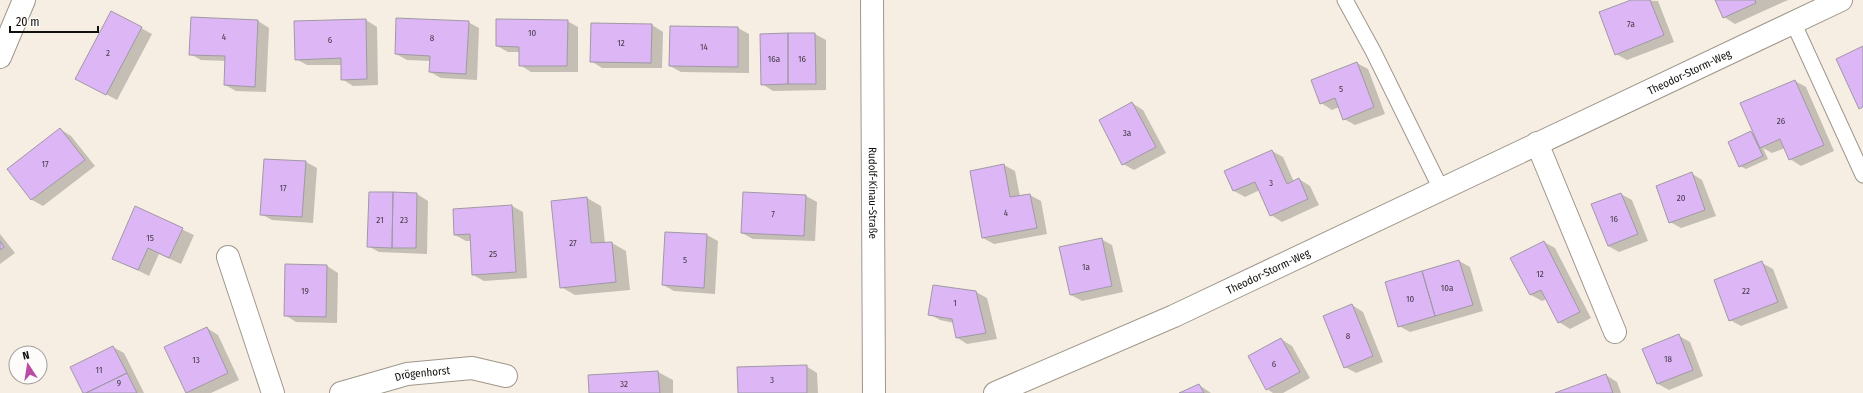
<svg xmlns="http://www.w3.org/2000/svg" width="1863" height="393" font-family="'Fira Sans Condensed',sans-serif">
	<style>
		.shadow { fill: #0003 }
		.building { fill: #dcb6f5; stroke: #a099a5 }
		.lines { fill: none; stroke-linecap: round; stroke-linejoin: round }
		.service-casing { stroke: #9f978b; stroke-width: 17 }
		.minor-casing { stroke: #9f978b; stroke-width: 24 }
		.service { stroke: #fff; stroke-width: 15 }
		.minor { stroke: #fff; stroke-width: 22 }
		.labels { text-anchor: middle; stroke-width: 4; stroke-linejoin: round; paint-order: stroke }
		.number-label { font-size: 9px; fill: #443a46 }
		.street-label { font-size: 11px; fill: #12100c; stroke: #fefcfa }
	</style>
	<rect width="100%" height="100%" fill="#f6eee2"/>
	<path class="shadow" d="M1634 0 1658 1 1674 42 1627 60 1616 54Z
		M1716 0H1788L1735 24 1724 17Z
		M366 20 377 27 378 85 353 86 342 79V65H307L296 59Z
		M258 21 269 28 266 92 236 91 225 85 226 61 201 60 190 54Z
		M567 21 578 27V72H531L520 65V52H508L497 46Z
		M468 22 479 28 477 80 441 78 430 72 431 61 407 60 396 54Z
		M652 25 663 32 662 68H602L591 61Z
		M671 27 738 28 749 34V73L681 72 670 66Z
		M141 28 152 34 117 100 87 84Z
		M815 34 826 40V90L773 91 762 84Z
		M1357 63 1368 69 1385 114 1355 125 1344 119 1339 107 1332 110 1321 103Z
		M1795 81 1806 87 1834 151 1801 166 1790 159 1785 148 1772 153 1763 148 1768 159 1746 169 1740 166 1751 132 1755 135Z
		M1132 103 1143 110 1166 153 1134 170 1123 164Z
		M60 129 71 136 95 166 43 206 32 200 8 169Z
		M1272 151 1283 157 1294 182 1299 179 1310 186 1319 205 1282 222 1271 215 1260 190 1245 197 1234 191Z
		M306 162 317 168 313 223 272 220 261 214Z
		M1004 165 1015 171 1020 197 1030 195 1041 201 1047 234 994 244 983 238Z
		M1691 173 1702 180 1716 216 1681 228 1670 222Z
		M417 194 428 201 427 254 379 252 368 246Z
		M1621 194 1632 200 1648 241 1619 252 1608 246Z
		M806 196 817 202 815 241 753 239 742 233Z
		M587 198 601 206 605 243H612L626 251 630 290 575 295 561 287Z
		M512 206 523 212 527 278 484 281 473 275 471 241H466L455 235Z
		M136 208 194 235 181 264 159 254 149 276 113 258Z
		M0 234 15 253 0 264Z
		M707 235 718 241 715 294 674 291 663 285Z
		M1101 239 1112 245 1123 292 1082 301 1071 295Z
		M1544 242 1555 248 1591 318 1570 329 1559 322 1546 299 1542 301 1531 295Z
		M1459 261 1470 267 1483 311 1410 332 1399 326Z
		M1762 263 1773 269 1788 308 1741 326 1730 320Z
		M327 266 338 273 337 323 296 322 285 315Z
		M976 292 987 298 997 339 967 344 956 337 954 323 940 320 929 314Z
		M1352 305 1363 312 1383 362 1356 373 1345 367Z
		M207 328 218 335 239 380 211 393H187L165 348Z
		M1679 336 1690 342 1703 376 1669 390 1658 384Z
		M1281 339 1292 346 1310 378 1283 393H1273L1267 389Z
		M113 347 124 353 144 393H84Z
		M806 366 817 373 818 393H739Z
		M658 372 673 380V393H590L589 376Z
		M1606 375 1617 382 1621 393H1558Z
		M1199 385 1211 393H1182Z"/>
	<path class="building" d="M1631 0H1650L1664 35 1615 55 1599 12Z
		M1715 0H1755L1756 3 1723 18Z
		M111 11 142 27 106 95 75 79Z
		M191 17 258 20 255 87 224 85 225 56 189 55Z
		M396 18 469 21 466 74 429 72 430 56 395 54Z
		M366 19 367 79 341 80V58L295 60 294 21Z
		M496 19 568 20 567 66H519V47L496 46Z
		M591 23 652 24 651 63 590 62Z
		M670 26 738 27V67L669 66Z
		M788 33H815L816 84H788Z
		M788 33V84L761 85 760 34Z
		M1863 46V107L1859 109 1836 59Z
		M1357 62 1374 107 1343 120 1335 98 1320 104 1311 80Z
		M1795 80 1824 145 1789 160 1780 139 1760 148 1740 103Z
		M1132 102 1156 147 1122 165 1099 120Z
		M60 128 85 160 31 200 7 169Z
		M1751 131 1763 156 1739 167 1728 142Z
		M1272 150 1287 184 1299 178 1308 199 1270 216 1255 182 1233 191 1224 171Z
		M264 159 306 161 302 217 260 215Z
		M1004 164 1010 197 1030 194 1037 228 982 238 970 171Z
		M1692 172 1705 210 1669 223 1656 186Z
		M369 192H393L392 248 367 247Z
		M393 192 417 193 416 248H392Z
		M743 192 806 195 804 236 741 233Z
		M1621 193 1638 234 1608 246 1591 204Z
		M587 197 591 243 612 242 616 282 560 288 551 201Z
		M512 205 516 272 472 275 470 234 454 235 453 209Z
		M135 206 183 228 169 258 148 248 138 270 112 259Z
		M665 232 707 234 704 288 662 285Z
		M1102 238 1112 286 1070 295 1059 247Z
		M0 241 4 247 0 250Z
		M1544 241 1580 312 1558 323 1541 290 1530 295 1510 258Z
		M1459 260 1473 305 1435 316 1422 271Z
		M1762 261 1778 302 1729 321 1714 280Z
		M285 264 327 265 326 317 284 316Z
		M1422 271 1435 316 1398 327 1385 282Z
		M933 285 976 291 986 333 956 338 952 319 928 315Z
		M1352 304 1373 356 1344 368 1323 316Z
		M207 327 228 373 186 393 164 347Z
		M1679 334 1693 370 1657 384 1642 349Z
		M1281 338 1300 372 1266 390 1248 356Z
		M113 346 127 373 86 393H83L70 367Z
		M807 365V393H738L737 367Z
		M658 371 660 393H589L588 375Z
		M127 373 137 393H86Z
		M1606 374 1613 393H1555Z
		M1199 384 1204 393H1179Z"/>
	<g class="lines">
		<defs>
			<path id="service" d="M1345 0 1373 51 1441 189
				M1793 22 1863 175"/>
			<g id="minor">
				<path id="s1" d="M872 0 874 393"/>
				<path d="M0 57 24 0"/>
				<path d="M1537 143 1615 332"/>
				<path d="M228 257 273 393"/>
				<path id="s2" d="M341 393 407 374 472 368 506 376"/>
				<path id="s3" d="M995 393 1174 316 1841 0"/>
			</g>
		</defs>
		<use href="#service" class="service-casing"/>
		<use href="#minor" class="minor-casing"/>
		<use href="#service" class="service"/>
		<use href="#minor" class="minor"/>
	</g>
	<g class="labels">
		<g class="number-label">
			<text x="1631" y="27">7a</text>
			<text x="532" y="36">10</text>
			<text x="224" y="40">4</text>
			<text x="432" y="41">8</text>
			<text x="330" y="43">6</text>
			<text x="621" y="46">12</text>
			<text x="704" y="50">14</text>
			<text x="108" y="56">2</text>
			<text x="774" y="62">16a</text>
			<text x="802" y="62">16</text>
			<text x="1341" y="92">5</text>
			<text x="1781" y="124">26</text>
			<text x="1127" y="136">3a</text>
			<text x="45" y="167">17</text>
			<text x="1271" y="186">3</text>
			<text x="283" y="191">17</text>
			<text x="1681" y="201">20</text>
			<text x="1006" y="216">4</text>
			<text x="773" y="217">7</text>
			<text x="1614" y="222">16</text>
			<text x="380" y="223">21</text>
			<text x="404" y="223">23</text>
			<text x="150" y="241">15</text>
			<text x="573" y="246">27</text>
			<text x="493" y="257">25</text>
			<text x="685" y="263">5</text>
			<text x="1086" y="270">1a</text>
			<text x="1540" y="277">12</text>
			<text x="1447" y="291">10a</text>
			<text x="305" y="294">19</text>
			<text x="1746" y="294">22</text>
			<text x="1410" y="302">10</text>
			<text x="955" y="306">1</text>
			<text x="1348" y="339">8</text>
			<text x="1668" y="362">18</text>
			<text x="196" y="363">13</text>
			<text x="1274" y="367">6</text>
			<text x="99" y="373">11</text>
			<text x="772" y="383">3</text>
			<text x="119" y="386">9</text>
			<text x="624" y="387">32</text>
		</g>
		<g class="street-label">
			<text dy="4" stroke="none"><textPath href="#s3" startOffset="765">Theodor-Storm-Weg</textPath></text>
			<text dy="4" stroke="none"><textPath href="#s1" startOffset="193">Rudolf-Kinau-Straße</textPath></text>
			<text dy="4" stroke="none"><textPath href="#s3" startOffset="299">Theodor-Storm-Weg</textPath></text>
			<text dy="4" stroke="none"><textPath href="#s2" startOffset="84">Drögenhorst</textPath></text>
		</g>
	</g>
	<g transform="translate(28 365) rotate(348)"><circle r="19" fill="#fefcfa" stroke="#a09e9b"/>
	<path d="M0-3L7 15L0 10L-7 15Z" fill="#bb4aa5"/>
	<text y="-6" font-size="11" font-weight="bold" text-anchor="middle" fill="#12100c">N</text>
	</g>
	<path d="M10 26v6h88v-6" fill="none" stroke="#12100c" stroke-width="2"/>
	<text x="16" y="26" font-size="12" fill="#12100c" stroke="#fefcfa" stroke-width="3" paint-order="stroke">20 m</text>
</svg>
